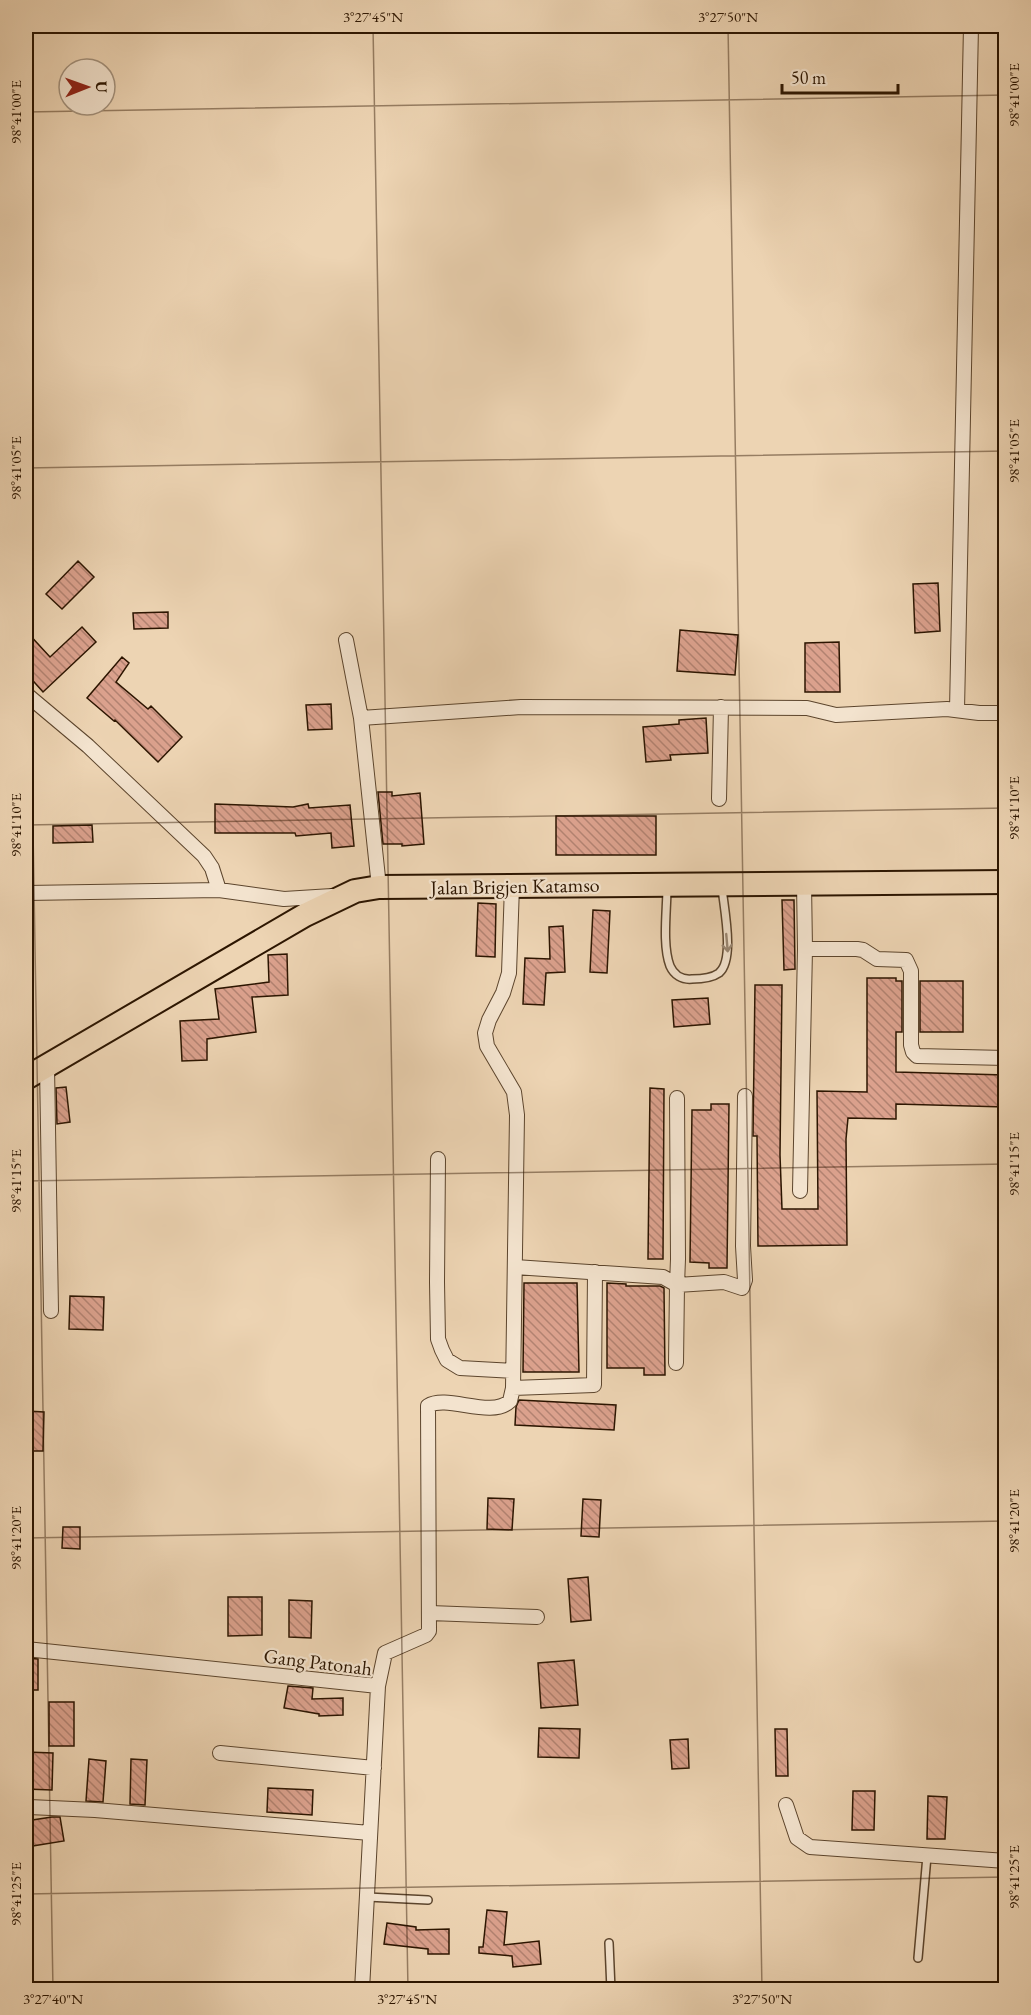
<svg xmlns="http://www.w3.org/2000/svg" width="1031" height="2015" font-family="'EB Garamond',serif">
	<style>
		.building { fill: url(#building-back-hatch); stroke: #2c1500; stroke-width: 1.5 }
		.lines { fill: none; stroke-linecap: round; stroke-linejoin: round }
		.lane-casing { stroke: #5c452d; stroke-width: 10 }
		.street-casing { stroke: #5c452d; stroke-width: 16 }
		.primary-casing { stroke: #2c1500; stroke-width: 26 }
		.lane { stroke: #f3e3ce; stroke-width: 7 }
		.street { stroke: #f3e3ce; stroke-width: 14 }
		.primary { stroke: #edd4b3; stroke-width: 22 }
		.oneway { stroke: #998671 }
		.ticks { fill: none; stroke: #2c1500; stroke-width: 1.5; stroke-opacity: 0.45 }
		.labels { text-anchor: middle; stroke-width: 4.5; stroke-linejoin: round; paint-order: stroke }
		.street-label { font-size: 20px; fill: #2c1500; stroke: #f3e3ce }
		.neatline { fill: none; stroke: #2c1500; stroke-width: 2 }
		.ticks-label { font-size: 15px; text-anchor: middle; fill: #2c1500 }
	</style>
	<defs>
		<pattern id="building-back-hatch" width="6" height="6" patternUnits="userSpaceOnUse" patternTransform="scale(1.5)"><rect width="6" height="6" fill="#dba18d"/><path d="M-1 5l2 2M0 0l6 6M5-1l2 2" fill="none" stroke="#b28271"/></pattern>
	</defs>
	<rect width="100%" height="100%" fill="#edd4b3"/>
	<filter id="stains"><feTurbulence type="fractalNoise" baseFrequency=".00333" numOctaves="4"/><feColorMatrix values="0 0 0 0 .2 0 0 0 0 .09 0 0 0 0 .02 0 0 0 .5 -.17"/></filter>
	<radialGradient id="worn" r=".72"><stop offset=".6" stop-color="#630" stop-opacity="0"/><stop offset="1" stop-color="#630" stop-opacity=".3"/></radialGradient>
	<path class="building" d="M78 561 94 577 62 609 46 594Z
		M938 583 940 631 915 633 913 584Z
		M168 612V628L134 629 133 613Z
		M82 627 96 642 43 692 26 673V631L50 657Z
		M680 630 738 635 735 675 677 671Z
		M839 642 840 692H805V643Z
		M122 657 129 663 116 682 148 709 151 706 182 737 158 762 115 720 114 721 87 698Z
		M331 704 332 729 308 730 306 705Z
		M706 718 708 753 670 755 671 760 646 762 643 727 679 724V720Z
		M378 792H392V796L420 793 424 844 402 846V844H383Z
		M215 804 293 807 308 804 309 808 350 805 354 846 332 848 331 833 296 836 295 833H215Z
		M556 816H656V855H556Z
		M92 825 93 842 53 843V826Z
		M782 900H794L795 969 784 970Z
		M478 903 496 904 495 957 476 956Z
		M593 910 610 911 607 973 590 972Z
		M563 926 565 972 546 973 544 1005 523 1004 525 958 550 959 549 927Z
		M287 954 288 995 252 997 256 1032 207 1039V1060L182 1061 180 1021 219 1019 215 989 269 982 268 955Z
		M867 978H896V981H902V1032H896V1072L1005 1075V1107L896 1104V1119L848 1118 846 1139 847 1245 758 1246 757 1136H753L755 985H782L780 1155 782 1209H818L817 1091 867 1092Z
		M920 981H963V1032H920Z
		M708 998 710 1024 674 1027 672 1000Z
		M66 1087 70 1122 57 1124 56 1088Z
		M650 1088 664 1089 663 1259H648Z
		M711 1104H729L727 1268H709V1263L690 1262 692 1110H711Z
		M524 1283H577L579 1372H523Z
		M607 1283 626 1284V1286H660L664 1288 665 1375H644V1368H607Z
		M70 1296 104 1297 103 1330 69 1329Z
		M519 1400 616 1405 614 1430 515 1425 516 1407Z
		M26 1411 44 1412 43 1451H26Z
		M488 1498 514 1499 512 1530 487 1529Z
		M583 1499 601 1500 599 1537 581 1536Z
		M63 1527H80V1549L62 1548Z
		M588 1577 591 1620 571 1622 568 1579Z
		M228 1597H262V1635L228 1636Z
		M289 1600 312 1601 311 1638 289 1637Z
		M26 1658 38 1659V1690H26Z
		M574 1660 578 1705 541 1708 538 1663Z
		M288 1686 313 1688 312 1699 343 1698V1715L319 1716V1714L284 1708Z
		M49 1702H74V1746H49Z
		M539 1728 580 1729 579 1758 538 1757Z
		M775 1729H787L788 1776H776Z
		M688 1739 689 1768 672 1769 670 1740Z
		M26 1752 53 1753 52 1790 26 1789Z
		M89 1759 106 1761 103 1802 86 1801Z
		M131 1759 147 1760 145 1805 130 1804Z
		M268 1788 313 1790 312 1815 267 1812Z
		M853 1791H875L874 1830H852Z
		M928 1796 947 1797 945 1839H927Z
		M52 1817H60L64 1841 26 1847V1821Z
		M487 1910 507 1912 504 1945 539 1941 541 1964 513 1967 512 1956 479 1953V1947H483Z
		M387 1923 416 1927V1930L449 1929V1954H428V1949L384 1944Z"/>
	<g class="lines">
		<defs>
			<path id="lane" d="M667 887C667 910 662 945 670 966 674 975 682 980 692 979 700 979 712 978 719 973 735 960 724 908 722 888
				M367 1897 428 1900
				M609 1943 611 1990
				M918 1958 927 1856"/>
			<path id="street" d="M346 640 361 718 379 887
				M26 694 88 746 204 856 212 868 219 890
				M957 710 971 26
				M361 718 521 707 807 708 836 715 947 709 979 713H1006
				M719 799 721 707
				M26 893 219 890 284 899 332 896
				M805 949H857L863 950 877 959 906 960 911 971V1045L913 1052 917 1056 1006 1058
				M47 1066 51 1311
				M438 1159 437 1282 438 1339 442 1350 447 1360 460 1368 513 1371
				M800 1191 805 949 804 883
				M515 1267 663 1277 677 1285 678 1259 677 1098
				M676 1363 677 1285 724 1282 742 1288 745 1280 743 1246 745 1096
				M513 1388 594 1385 595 1272
				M430 1613 537 1617
				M26 1649 378 1686 362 1990
				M378 1686 385 1653 426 1635 429 1631 428 1406C447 1394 491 1419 510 1401L513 1388 517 1115 514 1092 487 1046 485 1033 489 1020 503 993 509 973 512 886
				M220 1753 374 1768
				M786 1805 797 1838 810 1847 1006 1861
				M29 1807 95 1810 370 1833"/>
			<path id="primary" d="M26 1078 305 915 355 891 379 887 1006 882"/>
		</defs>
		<use href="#lane" class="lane-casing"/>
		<use href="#street" class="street-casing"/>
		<use href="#primary" class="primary-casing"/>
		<use href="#lane" class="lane"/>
		<use href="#street" class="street"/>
		<use href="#primary" class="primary"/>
	</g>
	<defs><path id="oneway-shaft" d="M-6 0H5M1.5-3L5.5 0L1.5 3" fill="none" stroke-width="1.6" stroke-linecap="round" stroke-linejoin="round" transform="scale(1.5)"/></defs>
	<use class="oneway" href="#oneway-shaft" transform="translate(727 943) rotate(85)"/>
	<path class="ticks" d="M373 26 408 1990M728 26 762 1990M26 112 1006 95M26 425 53 1990M26 468 1006 451M26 825 1006 808M26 1181 1006 1164M26 1538 1006 1521M26 1894 1006 1877"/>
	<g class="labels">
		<g class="street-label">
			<text transform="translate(515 886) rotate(-1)" y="7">Jalan Brigjen Katamso</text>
			<text transform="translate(318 1662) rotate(7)" y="7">Gang Patonah</text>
		</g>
	</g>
	<rect width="1031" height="2015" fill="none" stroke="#edd4b3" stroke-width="66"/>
	<g transform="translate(87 87) rotate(89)"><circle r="28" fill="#f3e3ce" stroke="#a3917c" stroke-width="1.5"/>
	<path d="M0-4.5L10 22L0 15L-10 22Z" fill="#8f2418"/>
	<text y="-9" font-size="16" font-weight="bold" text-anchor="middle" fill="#2c1500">U</text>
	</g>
	<path d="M782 84v9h116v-9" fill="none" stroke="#2c1500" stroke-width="3"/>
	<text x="791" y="84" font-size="18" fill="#2c1500" stroke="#f3e3ce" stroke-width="4.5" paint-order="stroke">50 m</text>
	<rect x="33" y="33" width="965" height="1949" class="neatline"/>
	<g class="ticks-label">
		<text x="373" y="22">3°27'45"N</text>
		<text x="728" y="22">3°27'50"N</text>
		<text transform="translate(1014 95) rotate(-90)" y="5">98°41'00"E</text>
		<text transform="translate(16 112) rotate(-90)" y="5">98°41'00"E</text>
		<text transform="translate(1014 451) rotate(-90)" y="5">98°41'05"E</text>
		<text transform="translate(16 468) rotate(-90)" y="5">98°41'05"E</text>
		<text transform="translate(1014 808) rotate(-90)" y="5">98°41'10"E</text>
		<text transform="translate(16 825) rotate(-90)" y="5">98°41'10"E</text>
		<text transform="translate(1014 1164) rotate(-90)" y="5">98°41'15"E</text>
		<text transform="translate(16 1181) rotate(-90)" y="5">98°41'15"E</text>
		<text transform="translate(1014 1521) rotate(-90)" y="5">98°41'20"E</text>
		<text transform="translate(16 1538) rotate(-90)" y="5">98°41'20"E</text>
		<text transform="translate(1014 1877) rotate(-90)" y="5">98°41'25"E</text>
		<text transform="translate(16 1894) rotate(-90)" y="5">98°41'25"E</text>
		<text x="53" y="2004">3°27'40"N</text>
		<text x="407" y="2004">3°27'45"N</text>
		<text x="762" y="2004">3°27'50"N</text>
	</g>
	<rect width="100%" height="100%" filter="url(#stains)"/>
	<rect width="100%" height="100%" fill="url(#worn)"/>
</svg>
